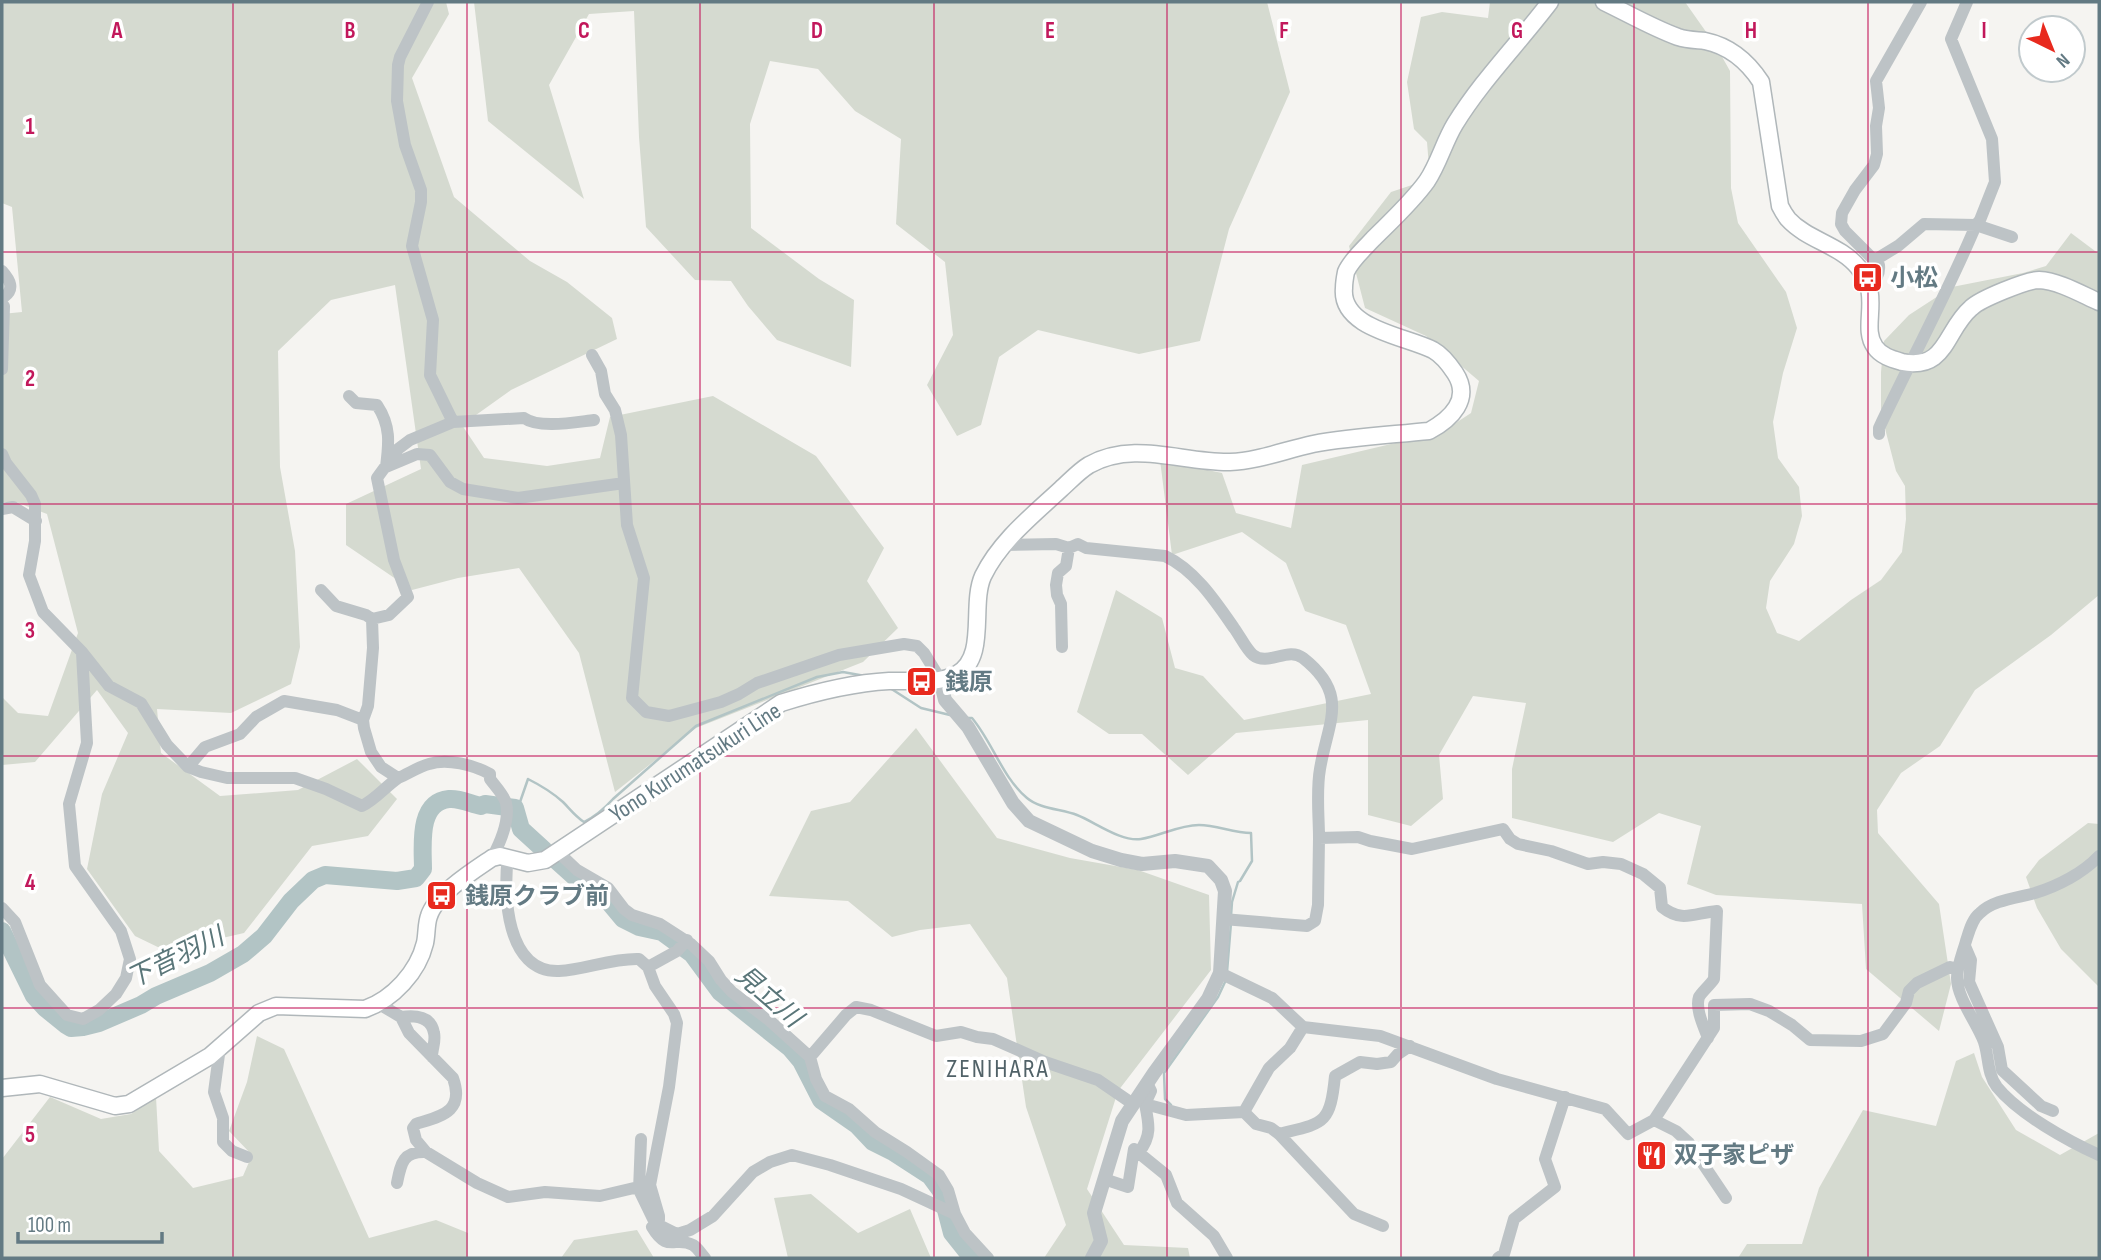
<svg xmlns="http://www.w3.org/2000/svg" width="2101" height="1260" font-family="'Sofia Sans Condensed','Noto Sans JP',sans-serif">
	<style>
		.green { fill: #d5dad0 }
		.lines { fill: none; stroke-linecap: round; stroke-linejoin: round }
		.stream { stroke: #b2c4c5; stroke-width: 2.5 }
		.river { stroke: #b2c4c5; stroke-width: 18 }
		.secondary-casing { stroke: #b0b7ba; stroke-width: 19 }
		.minor { stroke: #bdc3c6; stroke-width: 12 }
		.tertiary { stroke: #bdc3c6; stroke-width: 14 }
		.secondary { stroke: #fff; stroke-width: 16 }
		.grid { fill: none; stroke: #c2185b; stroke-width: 2; stroke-opacity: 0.55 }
		.labels { text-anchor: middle; stroke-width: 7; stroke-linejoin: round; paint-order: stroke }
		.poi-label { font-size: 24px; font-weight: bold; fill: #637a83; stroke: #fff; text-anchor: start }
		.street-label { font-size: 24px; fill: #637a83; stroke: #fff }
		.water-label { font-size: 26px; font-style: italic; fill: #5a7679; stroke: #fff }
		.neighbourhood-label { font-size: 26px; letter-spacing: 2px; fill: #516268; stroke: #fff }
		.grid-label { font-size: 23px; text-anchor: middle; font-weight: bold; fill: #c2185b; stroke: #fff; stroke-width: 7; stroke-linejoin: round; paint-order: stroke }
	</style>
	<rect width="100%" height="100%" fill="#f5f4f1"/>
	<path class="green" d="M2 2H446L449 14 412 78 454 197 530 261 567 282 612 318 617 339 511 390 462 425 484 458 547 466 600 458 610 417 713 396 816 456 884 548 867 581 898 628 863 662 696 728 615 792 579 653 519 568 458 578 412 590 346 545V504L421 469 395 285 331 300 278 351 280 467 295 551 300 647 291 684 231 713 157 709 161 753 220 796 298 790 357 759 397 799 368 836 312 846 244 933 166 951 135 936 87 869 102 794 128 733 97 690 35 762 2 765V697L18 713 48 716 78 633 47 514 16 502H2V314L22 312 12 207 2 203Z
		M474 2H1267L1290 92 1229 229 1200 341 1139 354 1038 330 999 357 981 425 957 436 927 385 953 335 945 262 896 224 901 139 855 111 818 69 770 61 750 124 751 228 819 279 854 300 851 367 777 340 748 306 731 281 695 280 646 227 639 137 634 11 589 14 549 85 584 199 488 121Z
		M1490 2H1685L1716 46 1730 71 1731 188 1738 223 1786 292 1797 328 1783 373 1773 422 1778 458 1799 487 1802 516 1794 544 1770 581 1766 608 1777 633 1799 641 1851 600 1881 580 1902 552 1906 519 1905 486 1896 471 1881 413V372L1884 341 1909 315 1952 287 2023 273 2046 266 2071 233 2099 254V595L2051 635 1975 690 1940 746 1901 773 1877 810 1878 833 1939 904 1951 984 1939 1031 1866 969 1862 904 1716 895 1687 884 1701 826 1659 813 1613 842 1512 818V769L1526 703 1473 696 1439 755 1443 799 1411 826 1368 815V720L1236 733 1188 775 1142 734H1109L1077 712 1116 590 1162 618 1175 668 1203 676 1244 720 1371 694 1346 625 1305 611 1286 563 1242 532 1172 555 1160 460 1222 473 1236 513 1291 528 1302 465 1442 432 1471 413 1479 381 1426 336 1365 308 1349 246 1391 192 1430 179 1427 142 1414 129 1407 82 1421 17 1442 12 1488 18Z
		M916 728 997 838 1070 858 1138 870 1209 895 1211 970 1118 1091 1087 1189 1124 1245 1188 1248 1190 1258H1044L1066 1225 1026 1107 1007 978 970 924 920 930 892 937 848 901 769 896 811 811 850 802Z
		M2088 823 2099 824V987L2061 949 2037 908 2026 877 2039 860Z
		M257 1036 284 1049 369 1238 436 1220 468 1233V1258H2V1159L50 1097 101 1119 131 1114 156 1097 159 1151 193 1188 243 1176 252 1155 229 1131 247 1082Z
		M1974 1053 1982 1077 2016 1130 2060 1155 2099 1133V1258H1738L1747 1244H1802L1819 1188 1863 1110 1936 1126 1956 1061Z
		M811 1194 858 1233 910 1209 931 1258H788L774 1198Z
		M637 1230 654 1258H561L574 1240Z"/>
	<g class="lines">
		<path class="stream" d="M890 688 921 708 950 715
			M967 718H972C993 743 1002 777 1027 798 1040 809 1061 809 1077 815 1095 822 1121 842 1141 839 1160 836 1179 825 1199 825 1217 825 1233 833 1251 833L1252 861 1240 881 1238 882 1232 902 1231 916
			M515 808 520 802 528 779C540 785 553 793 563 802 570 809 575 816 584 822 596 816 604 809 613 799L696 726 817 677 843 672 865 676
			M1227 972 1231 923
			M1171 1105 1165 1099 1164 1073 1218 997 1225 982"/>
		<path class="river" d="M557 861 577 879 598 889 623 919 639 927 662 932 692 954 720 992 790 1048 801 1061 821 1100 857 1125 873 1142 893 1152 930 1176 941 1191 952 1233 972 1258
			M2 931 34 996 45 1008 66 1025 71 1028 83 1027 99 1023 141 1005 156 996 210 973 243 954 264 936 291 901 313 880 325 875 397 881 416 878 423 869C423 847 417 802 449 799 460 798 471 804 481 806L485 804 515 808 521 829 544 850"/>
		<defs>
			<path id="secondary" d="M1604 2C1629 14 1653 28 1678 37 1687 40 1696 40 1705 41 1729 46 1748 62 1761 82L1780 206C1782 210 1785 215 1788 219 1807 240 1840 245 1858 267 1883 296 1860 326 1875 347 1881 356 1892 359 1902 362 1947 371 1945 330 1971 308 1980 299 2027 280 2039 280 2059 281 2081 294 2099 302
				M2 1088 40 1084 115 1106 129 1104 210 1056 259 1013 276 1006 365 1009C393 999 418 972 425 943 427 934 426 924 429 916 436 894 473 871 492 858L500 856 528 863 545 860 781 703C816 692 852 683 889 681 911 680 937 685 957 674 988 657 970 605 983 576 1000 541 1033 515 1061 489 1070 481 1079 471 1089 465 1134 440 1182 463 1230 462 1258 461 1285 450 1313 444 1350 437 1390 435 1429 431 1451 419 1472 399 1455 373 1449 364 1442 355 1433 350 1406 336 1340 329 1344 288 1344 283 1345 277 1346 272 1351 260 1364 249 1373 239 1391 221 1412 202 1427 181 1439 163 1444 142 1455 124 1482 80 1519 43 1550 2"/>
		</defs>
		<use href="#secondary" class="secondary-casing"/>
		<path class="minor" d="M428 2 400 57 398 65 397 101 405 145 421 190V202L412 246 433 320 430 375 453 422
			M1875 260 1898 246 1924 224 1976 225 2012 237
			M2 271C10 280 15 289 4 297L2 296
			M1869 286C1876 280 1880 275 1879 265L1845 231 1841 224 1842 213 1855 190 1874 165 1877 154 1876 126 1879 108 1876 81 1921 2
			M592 355 601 371 605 394 615 410 621 435 627 525 644 578 632 698 646 712 669 716 721 702 739 694 757 683 839 655 904 644 917 646 924 653 940 679
			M2 369 4 306
			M349 396 356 403 377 405C391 426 389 443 386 467L417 454 430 455 450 482 463 489 518 498 624 483
			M1879 434V428C1911 360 1947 294 1976 225L1980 220 1995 182 1992 139 1951 39 1967 2
			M2 454 6 463 31 495 35 504V541L29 575 43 612 82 652 109 686 141 703 167 745 188 767 205 747 240 734 256 717 284 701 337 710 363 720
			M2 509 13 507 36 521
			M1004 545 1056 544 1069 548 1078 544 1086 548 1165 556C1195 570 1216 602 1234 628 1240 636 1246 649 1253 655 1268 667 1288 646 1303 658 1350 695 1328 721 1320 769 1316 791 1319 816 1319 838
			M321 590 336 606 366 615 372 619
			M1062 647 1061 604 1057 595 1056 585 1058 573 1066 566 1069 548
			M188 767 201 772 227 778H295L326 789 362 806C376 799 385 787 398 778
			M558 852 577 870 608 888 624 909 632 915 660 924 691 944 709 961 721 980 732 992 769 1020 810 1057 816 1079 825 1096 849 1109 875 1132 907 1152 939 1175 948 1190 955 1214
			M2099 856C2083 873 2058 886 2035 893 2017 898 1993 900 1980 913 1972 919 1969 932 1966 941 1963 952 1957 966 1957 978 1957 998 1977 1023 1984 1042 1989 1057 1987 1074 1997 1087 2019 1114 2068 1141 2099 1155
			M508 857C503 894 506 973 559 971 585 970 611 958 639 959L648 967 655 986 674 1014 677 1023 669 1087 650 1185 659 1216V1220L652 1227C668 1254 675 1235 693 1245 698 1248 701 1254 705 1258
			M492 858C500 843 510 820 506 803 504 795 495 786 490 779V774C474 765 447 758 429 764 418 767 408 774 398 778L381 767 371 752 364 728 363 720 368 706 373 648 372 619 389 615 408 597 394 560 377 478 398 449 410 440 453 422 524 418C539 429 576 422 594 420
			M2 908 15 922 40 985 67 1015 83 1019 99 1010 116 994 126 978 130 959 121 931 75 866 69 804 87 743 82 653
			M1223 919 1307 926 1315 921 1318 905 1319 838 1358 837 1370 841 1412 849 1503 829 1510 839 1518 844 1551 851 1588 864 1603 862 1621 864 1643 874 1660 888 1662 907C1682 923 1694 913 1717 911L1714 979C1710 985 1701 993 1699 997 1695 1009 1704 1027 1708 1038
			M1965 946 1971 960 1969 982 1998 1047 2002 1070 2041 1106 2053 1111
			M648 967 677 951 687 940
			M1220 973 1272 998 1303 1027 1380 1036 1497 1079 1605 1109 1628 1134 1654 1120 1714 1028V1005L1750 1004 1769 1011 1792 1025 1810 1040 1861 1041 1883 1034 1906 1003 1909 991 1917 983 1950 967 1958 969
			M379 1004 401 1017 409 1033 453 1078C465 1112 441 1116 416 1124L413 1128 416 1140 426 1152 477 1183 508 1197 545 1192 600 1196 634 1188 639 1190 655 1223 677 1234 690 1230 713 1216 753 1172 770 1162 792 1155 830 1165 901 1189 955 1214 965 1233 988 1258
			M401 1017C415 1015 431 1016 434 1033 436 1041 432 1049 432 1057
			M220 1047 214 1092 223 1118V1142L232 1151 247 1157
			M810 1057 846 1015 856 1007 871 1010 936 1036 961 1032 977 1037 993 1039 1045 1062 1098 1080 1133 1104
			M1147 1083 1151 1091 1145 1104 1186 1115 1244 1112 1256 1124 1271 1128 1279 1134 1354 1214 1383 1226
			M1244 1112 1269 1068 1290 1048 1303 1027
			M1654 1120 1676 1131 1689 1143 1726 1198
			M1279 1134C1324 1123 1330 1125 1335 1076L1360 1062 1377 1064 1391 1062 1398 1054 1410 1046
			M1139 1152C1152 1136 1149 1124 1145 1104
			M1104 1179 1128 1187 1134 1149 1166 1175 1177 1203 1214 1236 1227 1258
			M397 1183C401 1163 403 1151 426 1152
			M639 1190 641 1139
			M1498 1258 1504 1254 1514 1219 1555 1187 1545 1159 1565 1097"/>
		<path class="tertiary" d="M940 679 945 700 968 727 1013 803 1029 821 1092 851 1121 860 1142 864 1175 861 1208 866 1221 880 1225 891 1220 973 1208 999 1154 1073 1122 1121 1094 1213 1101 1241 1092 1258"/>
		<use href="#secondary" class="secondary"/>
	</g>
	<path class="grid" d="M233 2V1258M467 2V1258M700 2V1258M934 2V1258M1167 2V1258M1401 2V1258M1634 2V1258M1868 2V1258M2 252H2099M2 504H2099M2 756H2099M2 1008H2099"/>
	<defs>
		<symbol id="bus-square" viewBox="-11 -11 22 22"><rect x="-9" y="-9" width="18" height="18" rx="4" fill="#e82a1e" stroke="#fff"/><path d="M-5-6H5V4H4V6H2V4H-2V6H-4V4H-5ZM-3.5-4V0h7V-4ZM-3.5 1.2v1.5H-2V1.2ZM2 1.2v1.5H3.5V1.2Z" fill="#fff"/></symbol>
		<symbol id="restaurant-square" viewBox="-11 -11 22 22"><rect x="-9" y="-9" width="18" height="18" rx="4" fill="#e82a1e" stroke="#fff"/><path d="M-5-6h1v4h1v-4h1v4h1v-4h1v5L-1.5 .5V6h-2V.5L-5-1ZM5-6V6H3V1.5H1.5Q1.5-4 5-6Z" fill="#fff"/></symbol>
	</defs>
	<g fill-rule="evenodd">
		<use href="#bus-square" x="1850" y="260" width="35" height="35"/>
		<use href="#bus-square" x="904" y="664" width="35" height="35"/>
		<use href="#bus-square" x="424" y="878" width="35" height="35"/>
		<use href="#restaurant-square" x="1634" y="1138" width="35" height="35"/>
	</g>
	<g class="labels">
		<g class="poi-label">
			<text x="1890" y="286">小松</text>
			<text x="945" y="690">銭原</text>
			<text x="465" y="904">銭原クラブ前</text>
			<text x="1674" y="1163">双子家ピザ</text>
		</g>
		<g class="street-label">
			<text transform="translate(695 762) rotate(-33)" y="8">Yono Kurumatsukuri Line</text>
		</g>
		<g class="water-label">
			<text transform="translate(175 957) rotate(-26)" y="9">下音羽川</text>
			<text transform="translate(769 996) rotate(41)" y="9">見立川</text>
		</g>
		<g class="neighbourhood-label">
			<text x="998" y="1077">ZENIHARA</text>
		</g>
	</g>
	<g class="grid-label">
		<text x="117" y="38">A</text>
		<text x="350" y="38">B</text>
		<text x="584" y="38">C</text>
		<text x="817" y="38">D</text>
		<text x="1050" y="38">E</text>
		<text x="1284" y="38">F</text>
		<text x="1517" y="38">G</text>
		<text x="1751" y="38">H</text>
		<text x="1984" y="38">I</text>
		<text x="30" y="134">1</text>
		<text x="30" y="386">2</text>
		<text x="30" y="638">3</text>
		<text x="30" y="890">4</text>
		<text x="30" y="1142">5</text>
	</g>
	<rect width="2101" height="1260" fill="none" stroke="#637a83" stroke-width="7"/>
	<g transform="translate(2052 49) rotate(137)"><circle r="33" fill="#ffffff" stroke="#c1cacd" stroke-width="2"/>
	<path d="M0-5L12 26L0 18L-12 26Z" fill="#e82a1e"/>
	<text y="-10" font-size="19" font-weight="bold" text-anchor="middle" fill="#637a83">N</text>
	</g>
	<path d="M18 1232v10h144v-10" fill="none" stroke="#637a83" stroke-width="3.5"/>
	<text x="28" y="1232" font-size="21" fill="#637a83" stroke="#ffffff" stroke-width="5" paint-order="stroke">100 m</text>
</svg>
